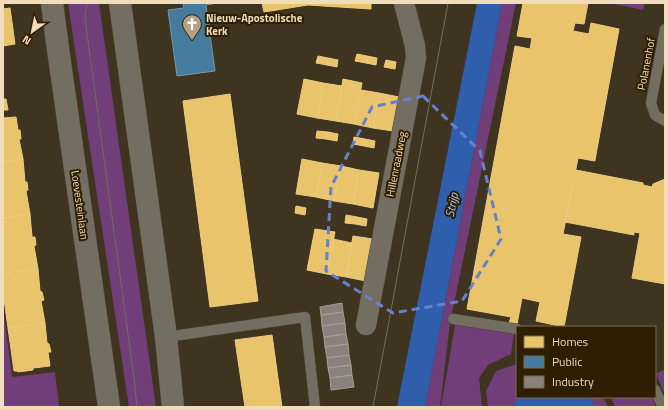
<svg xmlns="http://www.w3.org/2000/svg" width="668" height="410" font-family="'Titillium Web',sans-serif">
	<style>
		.green { fill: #723e79 }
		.water { fill: #2f5ead }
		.homes { fill: #e9c46a; stroke: #ebcb82 }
		.public { fill: #457b9d; stroke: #7998a6 }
		.industry { fill: #8a817c; stroke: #a99c8f }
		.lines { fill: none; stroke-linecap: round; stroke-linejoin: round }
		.service-casing { stroke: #5c513e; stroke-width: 11 }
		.minor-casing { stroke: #5c513e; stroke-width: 21 }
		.tertiary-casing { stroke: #5c513e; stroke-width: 23 }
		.service { stroke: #746d61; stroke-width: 10 }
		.minor { stroke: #746d61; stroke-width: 20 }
		.tertiary { stroke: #746d61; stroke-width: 22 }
		.tram { stroke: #736b5e; stroke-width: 1 }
		.marked { fill: none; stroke: #6780ce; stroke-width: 3; stroke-dasharray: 8 5; stroke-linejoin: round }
		.labels { text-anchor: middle; stroke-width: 4; stroke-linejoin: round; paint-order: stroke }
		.poi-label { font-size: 11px; font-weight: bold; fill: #f1dcbb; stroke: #2e1f02; text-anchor: start }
		.street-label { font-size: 11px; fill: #f1dcbb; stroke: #2e1f02 }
		.water-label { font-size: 12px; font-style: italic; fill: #aac6f4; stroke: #2e1f02 }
	</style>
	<rect width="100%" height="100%" fill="#3e3420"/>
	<path class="green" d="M68 3H99L156 407H129Z
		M502 3H516L450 323 440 407H425Z
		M610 3H645L643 10Z
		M3 307 12 377 55 372 59 407H3Z
		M455 325 514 334 511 354 488 365 479 378 482 407H441Z
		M517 364V397H518L513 407H488L486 391 496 371Z
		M665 369V395L656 374Z
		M588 397H603L608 407H595L592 400Z
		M611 397H652L656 407H615Z"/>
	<path class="water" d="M477 3H502L430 381 425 407H397Z
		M518 397H588L592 400 595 407H513Z"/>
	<path class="homes" d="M262 3H371V9L308 5 264 12Z
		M523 3H588L584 24 575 23 573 31 589 34 591 23 619 29 595 160V161L578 158 563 234 581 237 564 327 536 321 540 302 522 298 517 324 509 323 511 317 467 309 515 46 530 49 532 38 517 36Z
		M10 8 15 44 3 46V9Z
		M357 54 367 56 366 63 355 61Z
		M318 56 328 58 327 65 316 63Z
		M367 56 377 58 376 65 366 63Z
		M328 58 338 60 337 67 327 65Z
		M386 60 396 62 395 69 384 67Z
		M304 79 323 83 317 118 297 114Z
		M343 79 362 83 354 124 336 121Z
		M323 83 342 86 336 121 317 118Z
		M361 90 379 93 373 128 354 124Z
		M379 93 399 97 393 131 373 128Z
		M230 94 258 301 210 307 183 101Z
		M3 99H6L8 110H3Z
		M16 117 18 130H20L21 139H19L23 159 3 162V118Z
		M317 131 328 132 326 139 316 138Z
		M328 132 338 134 337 141 326 139Z
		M354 137 365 139 364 146 353 144Z
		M365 139 375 141 374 148 364 146Z
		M23 159 25 182H27L28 190 26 191 30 214 3 218V162Z
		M302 159 322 163 316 197 296 194Z
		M322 163 341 166 334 201 316 197Z
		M341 166 359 170 353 204 334 201Z
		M359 170 379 173 373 208 353 204Z
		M576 170 643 183V185L652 187 653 184 665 179V284L632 278 640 233 634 232V235L565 222Z
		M296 206 306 208 305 215 295 213Z
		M30 214 32 237H35L36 245 34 246 38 269 3 273V218Z
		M346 215 357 217 355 224 345 223Z
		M357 217 367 219 366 226 355 224Z
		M315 229 335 232 327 274 307 270Z
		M353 236 373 239 366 281 346 277Z
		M333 239 352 243 346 277 327 274Z
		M38 269 40 291 42 292 44 300 41 301 45 323 8 328 3 291V273Z
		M45 323 47 343 49 344 51 352H48L50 366 33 368V370L18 372 17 371H14L8 328Z
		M272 335 282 407H245L235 340Z"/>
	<path class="public" d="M183 3H217L206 5 215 71 177 76 168 10 184 8Z"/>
	<path class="industry" d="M342 303 343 312 321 315 320 307Z
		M343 312 345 323 322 326 321 315Z
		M345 323 346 334 324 337 322 326Z
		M346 334 348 344 325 347 324 337Z
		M348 344 349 355 327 358 325 347Z
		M349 355 351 365 328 368 327 358Z
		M351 365 352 375 330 378 328 368Z
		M352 375 354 387 331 390 330 378Z"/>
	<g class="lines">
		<defs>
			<path id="service" d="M665 29 651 103 655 115 665 121
				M453 319 517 329
				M166 337 305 317 315 407
				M655 390 663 407"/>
			<path id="minor" d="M366 325 416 58 415 46 404 3"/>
			<path id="tertiary" d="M52 3 58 49 109 407
				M120 3 166 337 173 407"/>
		</defs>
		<use href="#service" class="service-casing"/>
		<use href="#minor" class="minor-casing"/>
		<use href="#tertiary" class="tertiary-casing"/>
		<use href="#service" class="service"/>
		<use href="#minor" class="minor"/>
		<use href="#tertiary" class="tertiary"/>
		<path class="tram" d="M87 3 85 18 87 34 134 378 137 407
			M373 407 448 3"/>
	</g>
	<path class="marked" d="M423 96 480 151 501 239 462 301 393 313 326 271 331 187 372 107Z"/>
	<defs>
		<symbol id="church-pin" viewBox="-11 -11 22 30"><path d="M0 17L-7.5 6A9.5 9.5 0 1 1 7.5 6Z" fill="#b2a185" stroke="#2e1f02"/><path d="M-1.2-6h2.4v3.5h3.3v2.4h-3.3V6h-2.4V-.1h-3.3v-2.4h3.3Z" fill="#fff"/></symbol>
	</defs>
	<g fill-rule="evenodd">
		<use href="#church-pin" x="181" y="13" width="22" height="30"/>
	</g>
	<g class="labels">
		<g class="poi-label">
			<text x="206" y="22">Nieuw-Apostolische<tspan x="206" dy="13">Kerk</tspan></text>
		</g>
		<g class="street-label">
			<text transform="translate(646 64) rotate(-79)" y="4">Polanenhof</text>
			<text transform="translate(396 164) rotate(-79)" y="4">Hillenraadweg</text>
			<text transform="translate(80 205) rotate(82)" y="4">Loevesteinlaan</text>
		</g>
		<g class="water-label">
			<text transform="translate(452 205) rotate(-79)" y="4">Strijp</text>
		</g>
	</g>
	<rect width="668" height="410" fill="none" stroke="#f1dcbb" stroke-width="8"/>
	<rect x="516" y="326" width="140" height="72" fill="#2e1f02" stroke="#7c6b4c"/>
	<rect x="524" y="336" width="20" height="12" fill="#e9c46a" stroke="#7c6b4c"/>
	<text x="552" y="346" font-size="12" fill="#f1dcbb">Homes</text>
	<rect x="524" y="356" width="20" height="12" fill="#457b9d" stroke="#7c6b4c"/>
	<text x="552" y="366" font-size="12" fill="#f1dcbb">Public</text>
	<rect x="524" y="376" width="20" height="12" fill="#8a817c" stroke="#7c6b4c"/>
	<text x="552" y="386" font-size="12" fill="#f1dcbb">Industry</text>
	<g transform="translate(32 32) rotate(213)" stroke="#2e1f02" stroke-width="3" paint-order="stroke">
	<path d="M0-3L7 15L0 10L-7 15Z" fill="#f1dcbb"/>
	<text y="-6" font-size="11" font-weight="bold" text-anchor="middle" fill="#f1dcbb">N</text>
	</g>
</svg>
